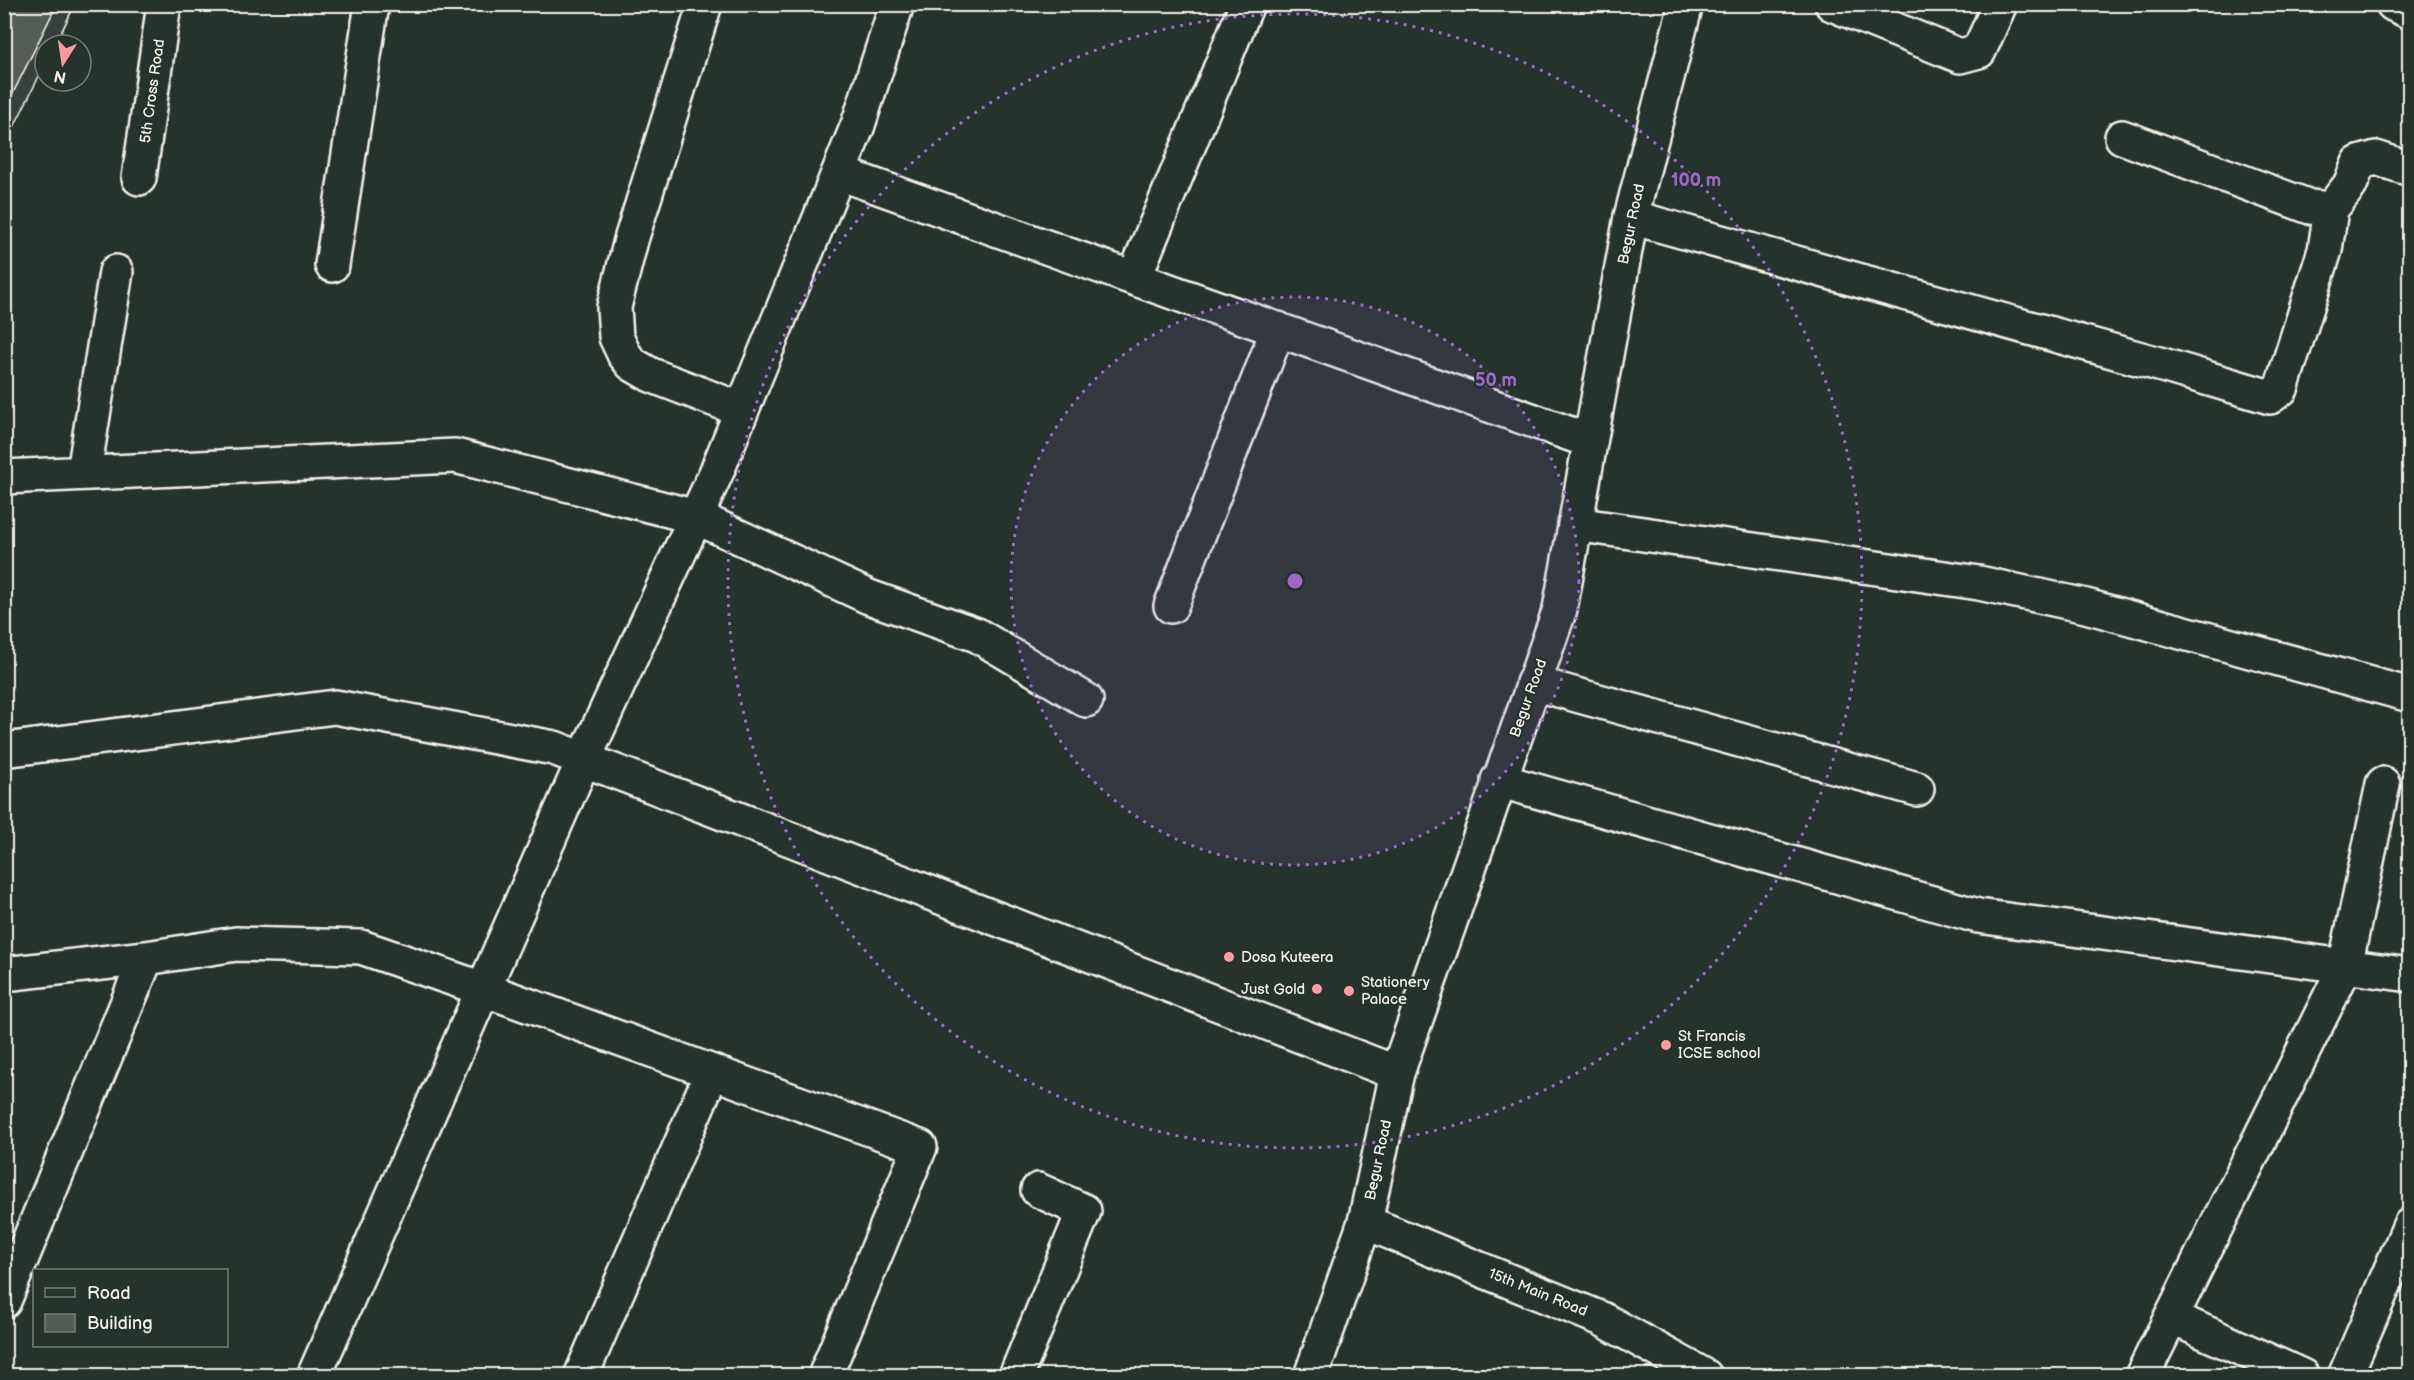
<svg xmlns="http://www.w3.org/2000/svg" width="2414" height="1380" font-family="'Balsamiq Sans',sans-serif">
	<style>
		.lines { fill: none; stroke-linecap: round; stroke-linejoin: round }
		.street-casing { stroke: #f4f1e8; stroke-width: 38 }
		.secondary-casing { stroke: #f4f1e8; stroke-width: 38 }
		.street { stroke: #26332d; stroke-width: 33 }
		.secondary { stroke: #26332d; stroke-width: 33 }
		.wall { fill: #474f49; stroke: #f4f1e8; stroke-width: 1.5 }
		.shaded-wall { fill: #39403c; stroke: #f4f1e8; stroke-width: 1.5 }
		.building { fill: #525c55; stroke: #f4f1e8; stroke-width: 1.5 }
		.ring { fill: none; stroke: #9f67cb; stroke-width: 3; stroke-dasharray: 3 6 }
		.poi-dot { fill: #ff9aa2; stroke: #26332d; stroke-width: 2 }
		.labels { text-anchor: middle; stroke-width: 4.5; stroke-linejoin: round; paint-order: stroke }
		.street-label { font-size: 15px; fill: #f4f1e8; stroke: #26332d }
		.poi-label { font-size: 15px; fill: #f4f1e8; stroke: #26332d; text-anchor: start }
		.centre { fill: #9f67cb; stroke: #26332d; stroke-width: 3 }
		.ring-label { font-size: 18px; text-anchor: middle; font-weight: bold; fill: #9f67cb; stroke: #26332d; stroke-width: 4.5; stroke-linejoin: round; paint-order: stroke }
	</style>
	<rect width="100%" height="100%" fill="#26332d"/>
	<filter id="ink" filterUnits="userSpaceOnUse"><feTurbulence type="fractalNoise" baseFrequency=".0167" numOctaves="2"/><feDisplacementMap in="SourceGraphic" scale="12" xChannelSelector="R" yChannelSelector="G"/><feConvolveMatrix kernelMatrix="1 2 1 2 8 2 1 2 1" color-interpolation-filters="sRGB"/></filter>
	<g filter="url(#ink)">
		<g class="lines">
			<defs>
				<path id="street" d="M705 4 631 240 614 307 616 337 624 354 632 364 651 375 742 410
					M1832 4 1960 56 1979 51 2000 4
					M2393 4 2410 12
					M2122 137 2310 207 2331 209 2350 185 2359 163 2376 158 2410 169
					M839 173 1590 441
					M139 178 164 4
					M1631 217 2166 366 2270 397 2281 389 2325 250 2331 209
					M332 265 372 4
					M1134 278 1247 4
					M84 472 116 272
					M4 477 455 456 696 517 869 597 977 635 1086 700
					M1575 524 1979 583 2086 606 2410 695
					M1171 606 1278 329
					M1533 683 1917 789
					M4 750 335 707 554 748 1397 1073
					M1498 780 1978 916 2410 975
					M4 974 146 958
					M1365 1222 1602 1319 1705 1376
					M4 1301 146 958 236 944 361 947 483 989 920 1147 825 1376
					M2171 1317 2302 1376
					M314 1376 584 759 717 471 858 125 897 4
					M581 1376 712 1072
					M1016 1376 1084 1211 1038 1190
					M2142 1376 2345 967 2383 784
					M2345 1376 2410 1225"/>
				<path id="secondary" d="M1311 1376 1365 1222 1397 1073 1560 609 1631 217 1686 4"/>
			</defs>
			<use href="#street" class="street-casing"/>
			<use href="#secondary" class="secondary-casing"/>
			<use href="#street" class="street"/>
			<use href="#secondary" class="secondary"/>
		</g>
		<path class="wall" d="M4 4H75L55 45H45L9 137 4 134Z"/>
		<path class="shaded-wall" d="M57 4H75L55 45H45V64L9 137V101Z"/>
		<path class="building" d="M4 4H57L9 101 4 99Z"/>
	</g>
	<circle cx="1295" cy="581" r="284" fill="#9f67cb" fill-opacity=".12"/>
	<g class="ring">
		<circle cx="1295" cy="581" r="284"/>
		<circle cx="1295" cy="581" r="567"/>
	</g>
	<g class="poi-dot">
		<circle cx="1229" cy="957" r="6"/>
		<circle cx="1317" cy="989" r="6"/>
		<circle cx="1349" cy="991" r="6"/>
		<circle cx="1666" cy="1045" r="6"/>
	</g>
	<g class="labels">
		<g class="street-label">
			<text transform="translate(152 91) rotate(-82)" y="5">5th Cross Road</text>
			<text transform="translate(1631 224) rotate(-78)" y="5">Begur Road</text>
			<text transform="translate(1528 698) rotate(-70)" y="5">Begur Road</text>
			<text transform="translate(1378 1160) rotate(-78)" y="5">Begur Road</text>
			<text transform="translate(1538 1292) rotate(22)" y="5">15th Main Road</text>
		</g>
		<g class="poi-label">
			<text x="1241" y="962">Dosa Kuteera</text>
			<text x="1361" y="987">Stationery<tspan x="1361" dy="17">Palace</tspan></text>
			<text x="1305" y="994" text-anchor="end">Just Gold</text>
			<text x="1678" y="1041">St Francis<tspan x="1678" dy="17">ICSE school</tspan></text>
		</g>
	</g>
	<circle cx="1295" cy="581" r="9" class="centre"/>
	<g class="ring-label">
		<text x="1696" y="186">100 m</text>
		<text x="1496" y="386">50 m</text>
	</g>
	<rect width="2414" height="1380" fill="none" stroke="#26332d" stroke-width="24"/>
	<rect x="12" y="12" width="2390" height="1356" fill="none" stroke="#f4f1e8" stroke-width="2" filter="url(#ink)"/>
	<rect x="33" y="1269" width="195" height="78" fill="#26332d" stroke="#787f78" stroke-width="1.5"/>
	<rect x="45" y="1288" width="30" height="9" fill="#26332d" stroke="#787f78" stroke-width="1.5"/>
	<text x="87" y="1299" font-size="18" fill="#f4f1e8">Road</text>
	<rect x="45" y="1314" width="30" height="18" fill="#525c55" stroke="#787f78" stroke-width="1.5"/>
	<text x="87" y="1329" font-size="18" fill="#f4f1e8">Building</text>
	<g transform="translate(63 63) rotate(192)"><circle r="28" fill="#26332d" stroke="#787f78" stroke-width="1.5"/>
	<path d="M0-4.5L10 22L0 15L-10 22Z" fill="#ff9aa2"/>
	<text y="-9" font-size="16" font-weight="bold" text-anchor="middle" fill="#f4f1e8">N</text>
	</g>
</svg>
